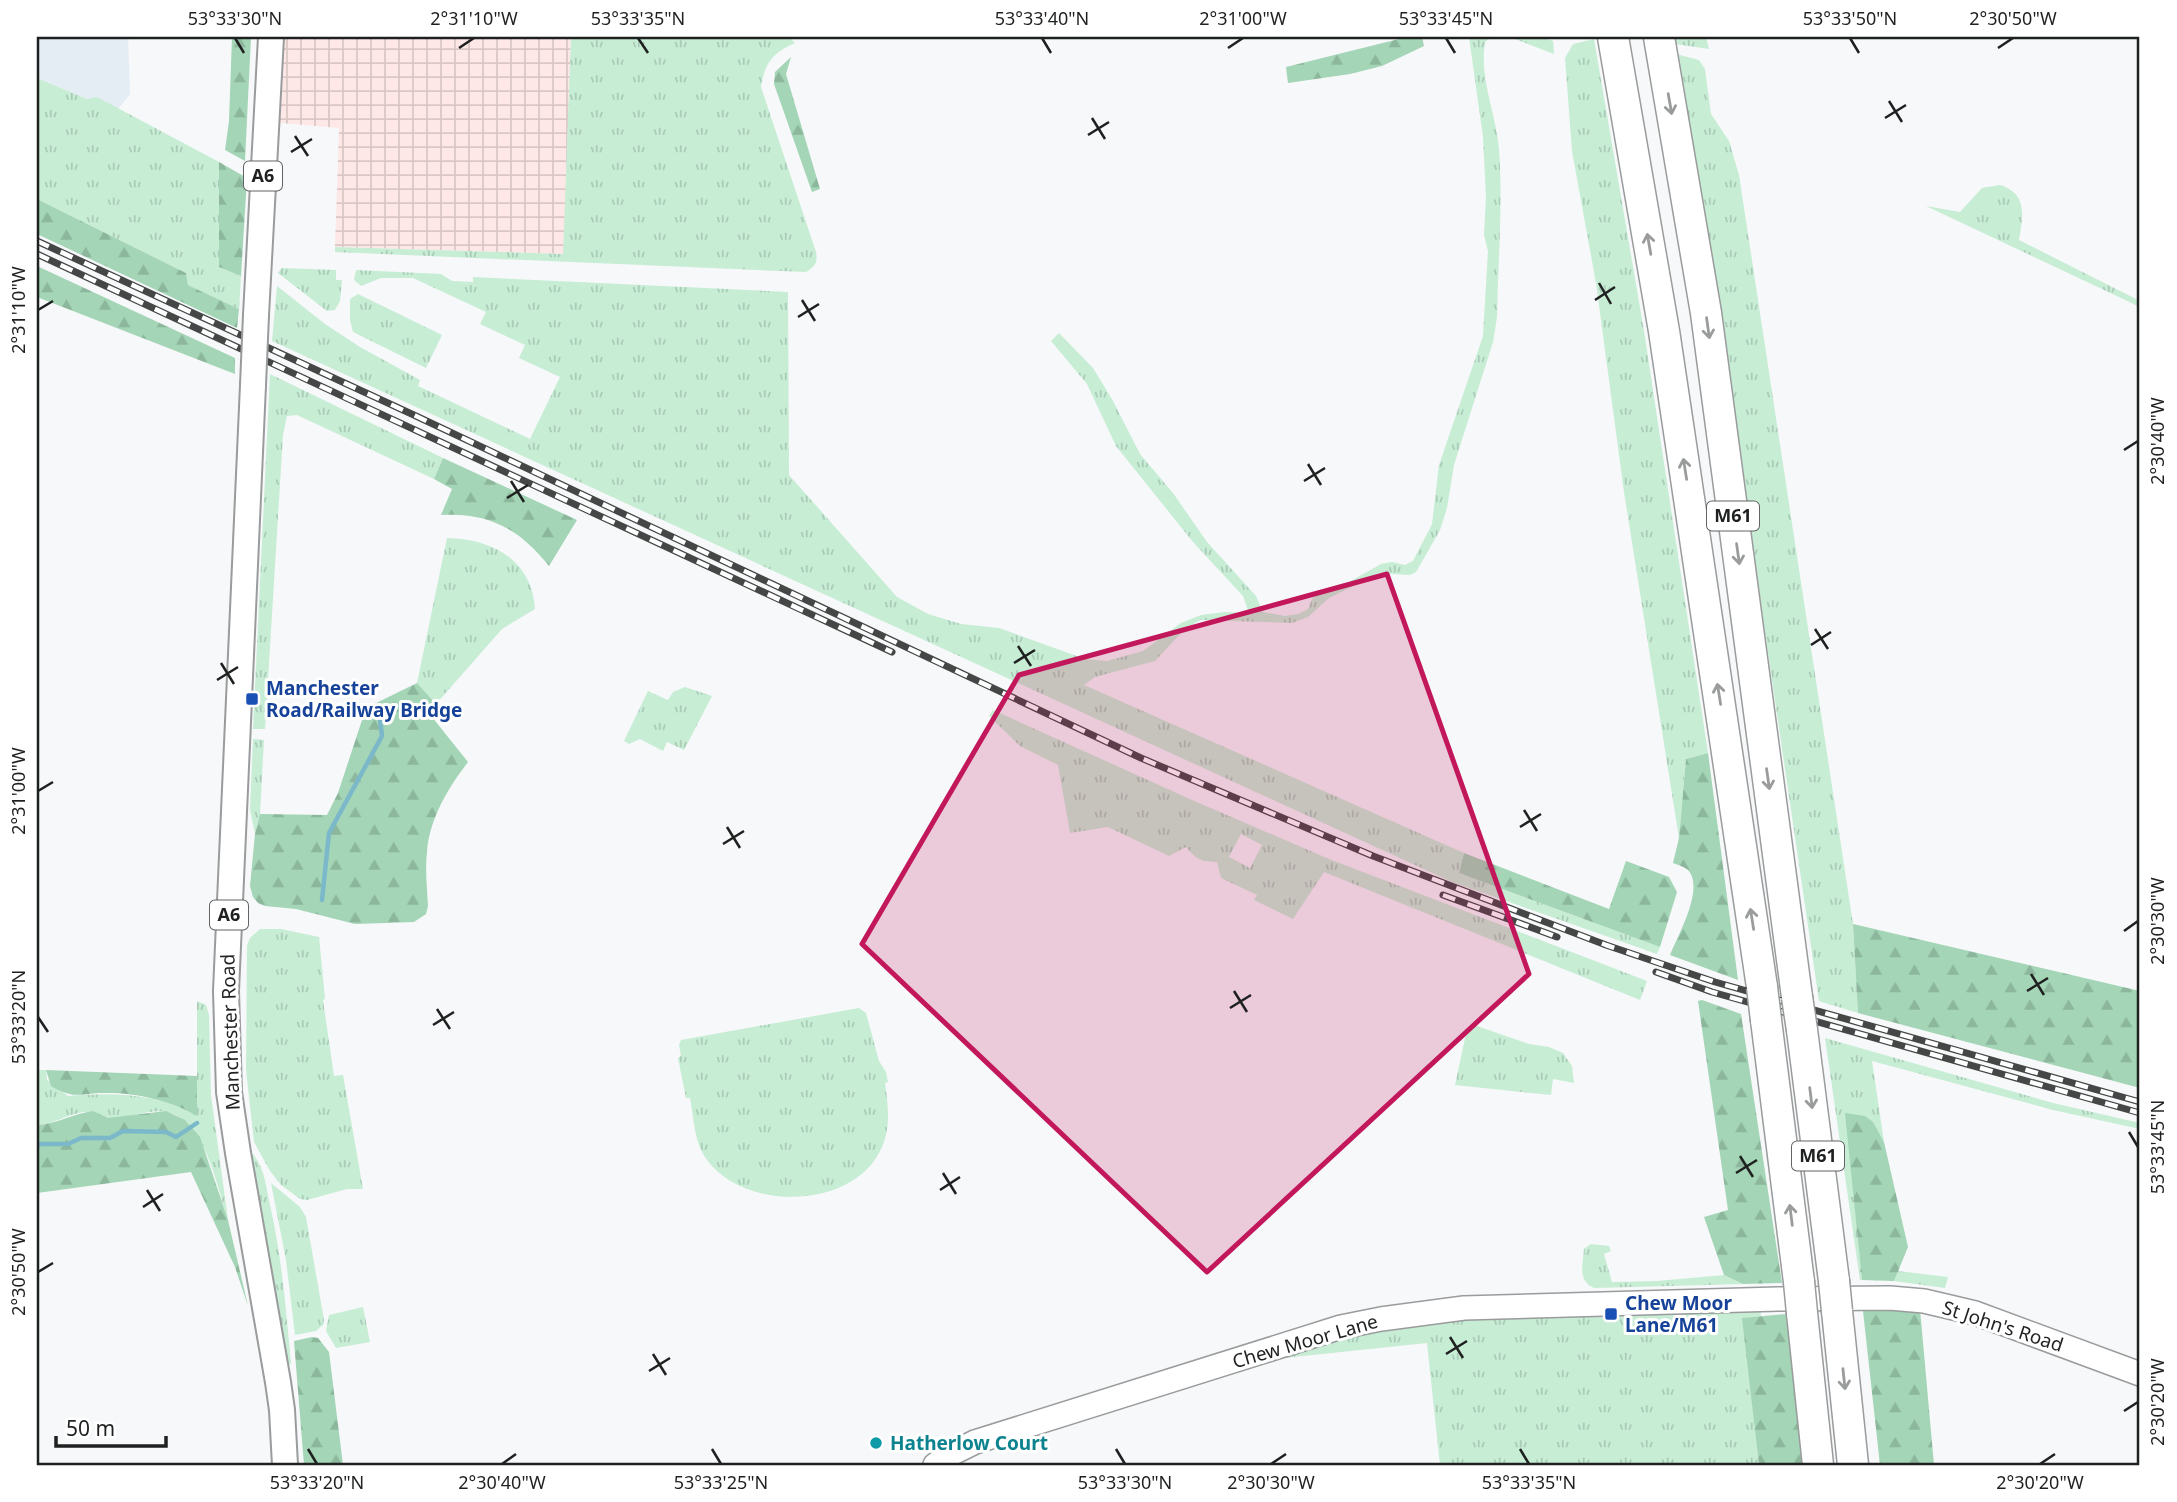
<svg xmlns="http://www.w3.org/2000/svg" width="2177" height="1502" font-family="'Noto Sans',sans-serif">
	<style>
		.built { fill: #e5edf4 }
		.industrial { fill: url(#industrial-grid) }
		.grass { fill: url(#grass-tufts); fill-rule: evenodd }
		.forest { fill: url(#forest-firs) }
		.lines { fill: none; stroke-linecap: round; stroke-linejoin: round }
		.stream { stroke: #7bb8ca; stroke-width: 4.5 }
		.secondary-casing { stroke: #999b9c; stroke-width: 26 }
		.primary-casing { stroke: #999b9c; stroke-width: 28 }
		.highway-casing { stroke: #999b9c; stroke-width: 33 }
		.secondary { stroke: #fff; stroke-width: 23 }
		.primary { stroke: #fff; stroke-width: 24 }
		.highway { stroke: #fff; stroke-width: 30 }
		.rail-casing { stroke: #454747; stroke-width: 7 }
		.rail { stroke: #fff; stroke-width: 4.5; stroke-dasharray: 13; stroke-linecap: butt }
		.primary-bridge-casing { stroke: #999b9c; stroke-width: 28; stroke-linecap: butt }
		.highway-bridge-casing { stroke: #999b9c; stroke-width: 33; stroke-linecap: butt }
		.primary-bridge { stroke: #fff; stroke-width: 24 }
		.highway-bridge { stroke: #fff; stroke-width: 30 }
		.oneway { stroke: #9a9b9b }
		.marked { fill: #c2185b; fill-opacity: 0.2; stroke: #c2185b; stroke-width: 5; stroke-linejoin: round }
		.ticks { fill: none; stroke: #1f2020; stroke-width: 2.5 }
		.transit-dot { fill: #1a4fb4; stroke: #fff; stroke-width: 2.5 }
		.culture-dot { fill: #0f9aa8; stroke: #fff; stroke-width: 2.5 }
		.labels { text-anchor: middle; stroke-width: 6; stroke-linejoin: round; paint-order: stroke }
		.shield { fill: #fff; stroke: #626363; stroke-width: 2 }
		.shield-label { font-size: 18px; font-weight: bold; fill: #1f2020 }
		.transit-label { font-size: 19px; font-weight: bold; fill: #164399; stroke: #fff; text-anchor: start }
		.street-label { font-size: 19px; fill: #1f2020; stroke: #fff }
		.culture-label { font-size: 19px; font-weight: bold; fill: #0d838f; stroke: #fff; text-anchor: start }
		.neatline { fill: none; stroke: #1f2020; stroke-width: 2.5 }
		.ticks-label { font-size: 18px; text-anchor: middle; fill: #1f2020 }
	</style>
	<defs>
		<pattern id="industrial-grid" width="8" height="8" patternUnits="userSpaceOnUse" patternTransform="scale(1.75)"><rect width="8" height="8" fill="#fee8e7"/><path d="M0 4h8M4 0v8" fill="none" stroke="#d9c7c6"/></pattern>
		<pattern id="grass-tufts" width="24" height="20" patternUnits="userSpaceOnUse" patternTransform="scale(1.75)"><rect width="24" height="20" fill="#c7edd5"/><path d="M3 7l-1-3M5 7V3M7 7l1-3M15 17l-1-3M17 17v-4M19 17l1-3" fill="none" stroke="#aacbb7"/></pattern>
		<pattern id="forest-firs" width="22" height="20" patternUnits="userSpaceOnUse" patternTransform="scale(1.75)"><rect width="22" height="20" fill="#a3d5b6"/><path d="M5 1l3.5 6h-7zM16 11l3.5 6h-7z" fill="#8cb79c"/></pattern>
	</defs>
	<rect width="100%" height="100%" fill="#f6f8f9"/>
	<path class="built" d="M37 37H128L130 94 118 109 97 97 87 99 37 78Z"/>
	<path class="industrial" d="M284 37H571L564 254 335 247 339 128 280 123Z"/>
	<path class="grass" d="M571 37H789L795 43C772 53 765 63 761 87L816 252C818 263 815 266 806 272L335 252V247L563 254Z
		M1469 37H1492L1485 42C1479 79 1496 113 1499 149 1503 204 1498 261 1497 317L1493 342 1454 465 1447 508 1440 530 1416 572 1410 575 1380 573 1329 598 1308 617 1292 623 1200 620 1183 631 1155 661 1095 677 1084 685 1464 853 1459 873 1660 947 1657 954 1452 882 272 341 277 286 325 324 360 347 420 380 418 386 530 439 560 377 519 358 525 345 480 324 486 312 413 278H381L361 286 354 280 356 270 441 274 452 281 473 282V277L788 292 789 475 897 597 928 614 961 624 999 628 1085 659 1107 661 1143 651 1181 623 1201 615 1225 612 1249 613 1243 596 1193 542 1116 446 1087 384 1051 341 1059 333 1093 368 1113 401 1140 454 1173 493 1207 542 1256 596 1263 612 1285 616 1298 614 1308 609 1313 597 1325 589 1349 582 1381 564 1392 562 1405 565 1413 561 1432 524 1439 465 1483 336 1488 251 1484 235 1486 198 1483 137Z
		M1510 37H1542L1553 41 1554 54Z
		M1673 37H1706L1709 49 1675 44Z
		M1594 39 1644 331 1708 753 1686 759 1679 838 1624 492 1596 283 1572 151 1565 58 1573 44Z
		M1676 54 1699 60 1705 69 1711 114 1729 141 1739 175 1853 924 1858 1013 1819 1001 1725 359Z
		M37 78 87 99 97 97 219 162V267L241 276 239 309 188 285 186 273 37 199Z
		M2000 185C2028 194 2023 216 2019 240L2140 301V307L1926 206 1960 212 1982 188Z
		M282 268 336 270V280H342L340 301 335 310 327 311 278 273Z
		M358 294 442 335 426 368 353 332 350 320V299Z
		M270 374 443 458 434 479 297 415 287 416 283 435 265 729H253Z
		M447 538C493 539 532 560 535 609L502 629 436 704 417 683Z
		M685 687 712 696 684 750 667 742 663 751 640 739 629 744 624 741 648 691 668 700 673 692Z
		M993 710 1192 800 1329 859 1647 981 1640 1000 1324 872 1293 919 1254 900 1257 895 1221 878 1217 862C1201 862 1196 859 1186 847L1169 856 1108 827 1070 833 1058 765 1020 746 989 716ZM1241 834 1262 845 1250 868 1229 857Z
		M253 739 264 740 260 814 255 834 250 809Z
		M260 929H281L319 937 325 999 323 1000 334 1076 343 1075 363 1189H347L307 1200 300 1199 281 1185 270 1171 254 1142 246 1070 247 945 250 938Z
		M197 1001 206 1005 209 1015 211 1095 228 1220C217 1187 206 1121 167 1112 149 1108 127 1120 108 1118 98 1117 94 1111 83 1112 66 1115 54 1124 37 1125V1070H46L47 1080 68 1096C112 1092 157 1093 197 1115Z
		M859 1008 866 1013 879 1061 886 1072 888 1082 885 1083C888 1105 891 1126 882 1147 855 1210 745 1212 707 1160 694 1142 694 1119 690 1098H686L678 1058 681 1056 679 1045 681 1040Z
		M1474 1025 1529 1044 1549 1047 1563 1053 1572 1066 1574 1083 1553 1079 1551 1095 1455 1085 1467 1029Z
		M1825 1038 2053 1103 2140 1123V1129L2053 1110 1872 1061 1884 1142C1874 1124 1868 1115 1846 1114L1862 1280H1860Z
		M249 1154H253C265 1169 266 1187 270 1205 282 1258 286 1310 291 1363L288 1366Z
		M271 1183 300 1207 306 1217 324 1320 323 1325 316 1331 295 1335 286 1260Z
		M1591 1244 1609 1246 1611 1251 1604 1254 1612 1282 1657 1281 1724 1275 1743 1284 1594 1288C1577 1280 1583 1265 1584 1249Z
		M1898 1271 1948 1277 1945 1288 1894 1281Z
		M363 1307 370 1342 336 1348 326 1331 329 1315Z
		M1760 1307 1761 1316 1743 1319 1759 1465H1440L1427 1343 1274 1359 1340 1336 1427 1321 1605 1313 1606 1316H1625L1626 1312Z"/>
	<path class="forest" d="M232 37H251L245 161 225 150 229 121Z
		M1407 37H1422L1424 46 1382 66 1350 74 1288 83 1286 67Z
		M791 57 786 74 820 189 812 192 774 84 775 72Z
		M219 162 247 178 241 276 219 267Z
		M37 199 186 273 188 285 239 309 237 328 37 234Z
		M37 266 235 358V374L37 297Z
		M443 458 577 520 549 566C519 529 489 512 441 515L452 489 434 479Z
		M417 683 436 704 428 712 468 762C448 788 430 818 427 851 425 869 427 888 428 906L426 914 414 922 355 924 296 909 265 906 258 903 253 897 250 886 255 834 260 814 327 815 338 793 366 708Z
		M1708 753 1738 980 1670 955C1678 935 1705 888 1688 870 1685 867 1678 865 1673 863L1679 838 1686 759Z
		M1464 853 1609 909 1626 861 1669 877 1677 892 1660 947 1459 873Z
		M1853 924 2140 991V1088L1858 1013Z
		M1702 1000 1741 1014 1782 1283 1743 1284 1724 1275 1704 1217 1728 1210 1698 1001Z
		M46 1070 197 1076V1116C172 1101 137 1093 108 1093 82 1092 76 1101 51 1086Z
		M93 1111 108 1118 166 1111 185 1120 200 1137 228 1220 248 1306 235 1267 191 1172 37 1193V1125C57 1124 72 1114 93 1111Z
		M1845 1113 1865 1116 1873 1122 1884 1142 1908 1247 1894 1281 1862 1280Z
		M1920 1309 1934 1465H1880L1863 1311Z
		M1786 1314 1803 1465H1759L1742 1318Z
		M312 1337 318 1338 329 1352 343 1465H304L294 1341Z"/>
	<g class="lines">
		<path class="stream" d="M322 900 329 833 382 736 379 711 403 705
			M37 1147 40 1144H68L81 1138H110L123 1131 166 1132 176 1137 197 1123"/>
		<defs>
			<path id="secondary" d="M935 1465 947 1456 975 1442 1341 1327 1381 1319 1464 1308 1778 1299 1890 1298 1924 1301 1975 1313 2140 1374"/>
			<path id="primary" d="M256 315 271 37
				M253 385 226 991 229 1092 238 1153 278 1382 282 1410 285 1465"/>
			<path id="highway" d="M1613 37 1664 331 1762 987
				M1659 37 1706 313 1797 997
				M1766 1020 1799 1282
				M1802 1030 1834 1281
				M1837 1311 1853 1465
				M1802 1313 1818 1465"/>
		</defs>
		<use href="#secondary" class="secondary-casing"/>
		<use href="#primary" class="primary-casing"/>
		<use href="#highway" class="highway-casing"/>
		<use href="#secondary" class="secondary"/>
		<use href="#primary" class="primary"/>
		<use href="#highway" class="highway"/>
		<defs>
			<path id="rail" d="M37 241 416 416 1141 758 1373 856 1606 945 1715 982 2140 1102
				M37 254 892 652
				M1443 895 1557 937
				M1656 972 1712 992 2140 1113"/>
		</defs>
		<use href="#rail" class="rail-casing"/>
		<use href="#rail" class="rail"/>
		<defs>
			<path id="primary-bridge" d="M253 385 256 315"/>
			<path id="highway-bridge" d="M1762 987 1766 1020
				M1797 997 1802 1030
				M1834 1281 1837 1311
				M1799 1282 1802 1313"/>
		</defs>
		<use href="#primary-bridge" class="primary-bridge-casing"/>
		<use href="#highway-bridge" class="highway-bridge-casing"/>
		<use href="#primary-bridge" class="primary-bridge"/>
		<use href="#highway-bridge" class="highway-bridge"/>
	</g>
	<defs><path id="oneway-shaft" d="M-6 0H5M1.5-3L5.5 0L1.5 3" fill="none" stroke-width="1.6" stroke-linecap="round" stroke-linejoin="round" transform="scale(1.75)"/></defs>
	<g class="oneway">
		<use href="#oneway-shaft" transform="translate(1670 104) rotate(80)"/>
		<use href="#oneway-shaft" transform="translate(1649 244) rotate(-100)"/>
		<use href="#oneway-shaft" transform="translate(1708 328) rotate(82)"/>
		<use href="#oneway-shaft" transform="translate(1685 469) rotate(-99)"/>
		<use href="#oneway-shaft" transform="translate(1738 554) rotate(82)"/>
		<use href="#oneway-shaft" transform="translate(1719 694) rotate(-99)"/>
		<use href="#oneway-shaft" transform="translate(1768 779) rotate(82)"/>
		<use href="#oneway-shaft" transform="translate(1752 919) rotate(-99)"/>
		<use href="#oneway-shaft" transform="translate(1811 1098) rotate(83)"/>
		<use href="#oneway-shaft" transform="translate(1791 1215) rotate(-97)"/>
		<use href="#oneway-shaft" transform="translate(1844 1379) rotate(84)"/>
	</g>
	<path class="marked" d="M1387 574 1529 974 1207 1272 862 944 1019 675Z"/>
	<path class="ticks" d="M235 38 244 53M638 38 648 53M1042 38 1051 53M1446 38 1455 53M1850 38 1859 53M459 48 474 38M1228 48 1243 38M1998 48 2013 38M1889 101 1902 122M1092 118 1105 139M1885 118 1906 105M1088 135 1109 122M295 136 308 156M291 152 312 139M1599 283 1611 304M802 300 815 321M1595 300 1615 287M38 310 53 301M798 317 819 304M2124 450 2138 441M1308 464 1321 485M511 481 524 502M1304 481 1325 468M507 498 528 485M1815 629 1828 649M1811 645 1831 632M1018 646 1031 666M221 663 234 684M1014 663 1035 650M217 680 238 667M38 791 53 782M1524 810 1537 831M727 827 740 848M1520 827 1541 814M723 844 744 831M2124 931 2138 921M2031 974 2044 995M1234 991 1247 1012M2027 991 2048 978M1230 1008 1251 995M437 1009 450 1029M38 1017 48 1032M433 1025 454 1012M2129 1132 2138 1147M1740 1156 1753 1177M943 1173 956 1194M1736 1173 1757 1160M147 1190 160 1211M940 1190 960 1177M143 1207 163 1194M38 1272 53 1263M1450 1337 1463 1358M653 1354 666 1375M1446 1354 1467 1341M649 1371 670 1358M2124 1411 2138 1402M308 1449 317 1464M712 1449 721 1464M1116 1449 1125 1464M1520 1449 1529 1464M502 1464 516 1454M1271 1464 1286 1454M2040 1464 2055 1454"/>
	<g class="transit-dot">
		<rect x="245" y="692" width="14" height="14" rx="3.5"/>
		<rect x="1604" y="1307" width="14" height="14" rx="3.5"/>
	</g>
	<circle class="culture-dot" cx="876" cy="1443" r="7"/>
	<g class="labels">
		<g class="shield">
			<rect x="244" y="161.5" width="38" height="29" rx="5"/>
			<rect x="1707" y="501.5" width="52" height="29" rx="5"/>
			<rect x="210" y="900.5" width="38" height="29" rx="5"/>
			<rect x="1792" y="1141.5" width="52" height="29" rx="5"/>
		</g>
		<g class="shield-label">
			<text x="263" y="182">A6</text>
			<text x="1733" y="522">M61</text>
			<text x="229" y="921">A6</text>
			<text x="1818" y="1162">M61</text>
		</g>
		<g class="transit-label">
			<text x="266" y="695">Manchester<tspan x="266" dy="22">Road/Railway Bridge</tspan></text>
			<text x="1625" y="1310">Chew Moor<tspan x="1625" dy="22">Lane/M61</tspan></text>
		</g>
		<g class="street-label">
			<text transform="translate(230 1032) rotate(-92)" y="7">Manchester Road</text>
			<text transform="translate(2003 1326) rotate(18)" y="7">St John's Road</text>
			<text transform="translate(1305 1341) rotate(-16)" y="7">Chew Moor Lane</text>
		</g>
		<g class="culture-label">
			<text x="890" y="1450">Hatherlow Court</text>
		</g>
	</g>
	<rect width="2177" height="1502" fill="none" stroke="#ffffff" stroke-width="77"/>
	<path d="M56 1436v10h110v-10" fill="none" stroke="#1f2020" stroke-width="3.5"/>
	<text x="66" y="1436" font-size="21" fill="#1f2020" stroke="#ffffff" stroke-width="5" paint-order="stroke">50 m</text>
	<rect x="38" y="38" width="2100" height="1426" class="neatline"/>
	<g class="ticks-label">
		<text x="235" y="25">53°33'30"N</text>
		<text x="474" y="25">2°31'10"W</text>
		<text x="638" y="25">53°33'35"N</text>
		<text x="1042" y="25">53°33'40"N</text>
		<text x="1243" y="25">2°31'00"W</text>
		<text x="1446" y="25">53°33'45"N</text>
		<text x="1850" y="25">53°33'50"N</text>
		<text x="2013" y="25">2°30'50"W</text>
		<text transform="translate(19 310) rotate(-90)" y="6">2°31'10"W</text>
		<text transform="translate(2158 441) rotate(-90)" y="6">2°30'40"W</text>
		<text transform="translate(19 791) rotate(-90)" y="6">2°31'00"W</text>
		<text transform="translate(2158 921) rotate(-90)" y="6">2°30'30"W</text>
		<text transform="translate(19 1017) rotate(-90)" y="6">53°33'20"N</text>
		<text transform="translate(2158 1147) rotate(-90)" y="6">53°33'45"N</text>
		<text transform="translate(19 1272) rotate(-90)" y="6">2°30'50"W</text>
		<text transform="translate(2158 1402) rotate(-90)" y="6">2°30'20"W</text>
		<text x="317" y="1489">53°33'20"N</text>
		<text x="502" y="1489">2°30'40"W</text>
		<text x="721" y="1489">53°33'25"N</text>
		<text x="1125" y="1489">53°33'30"N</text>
		<text x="1271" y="1489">2°30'30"W</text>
		<text x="1529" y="1489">53°33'35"N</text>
		<text x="2040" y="1489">2°30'20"W</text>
	</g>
</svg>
